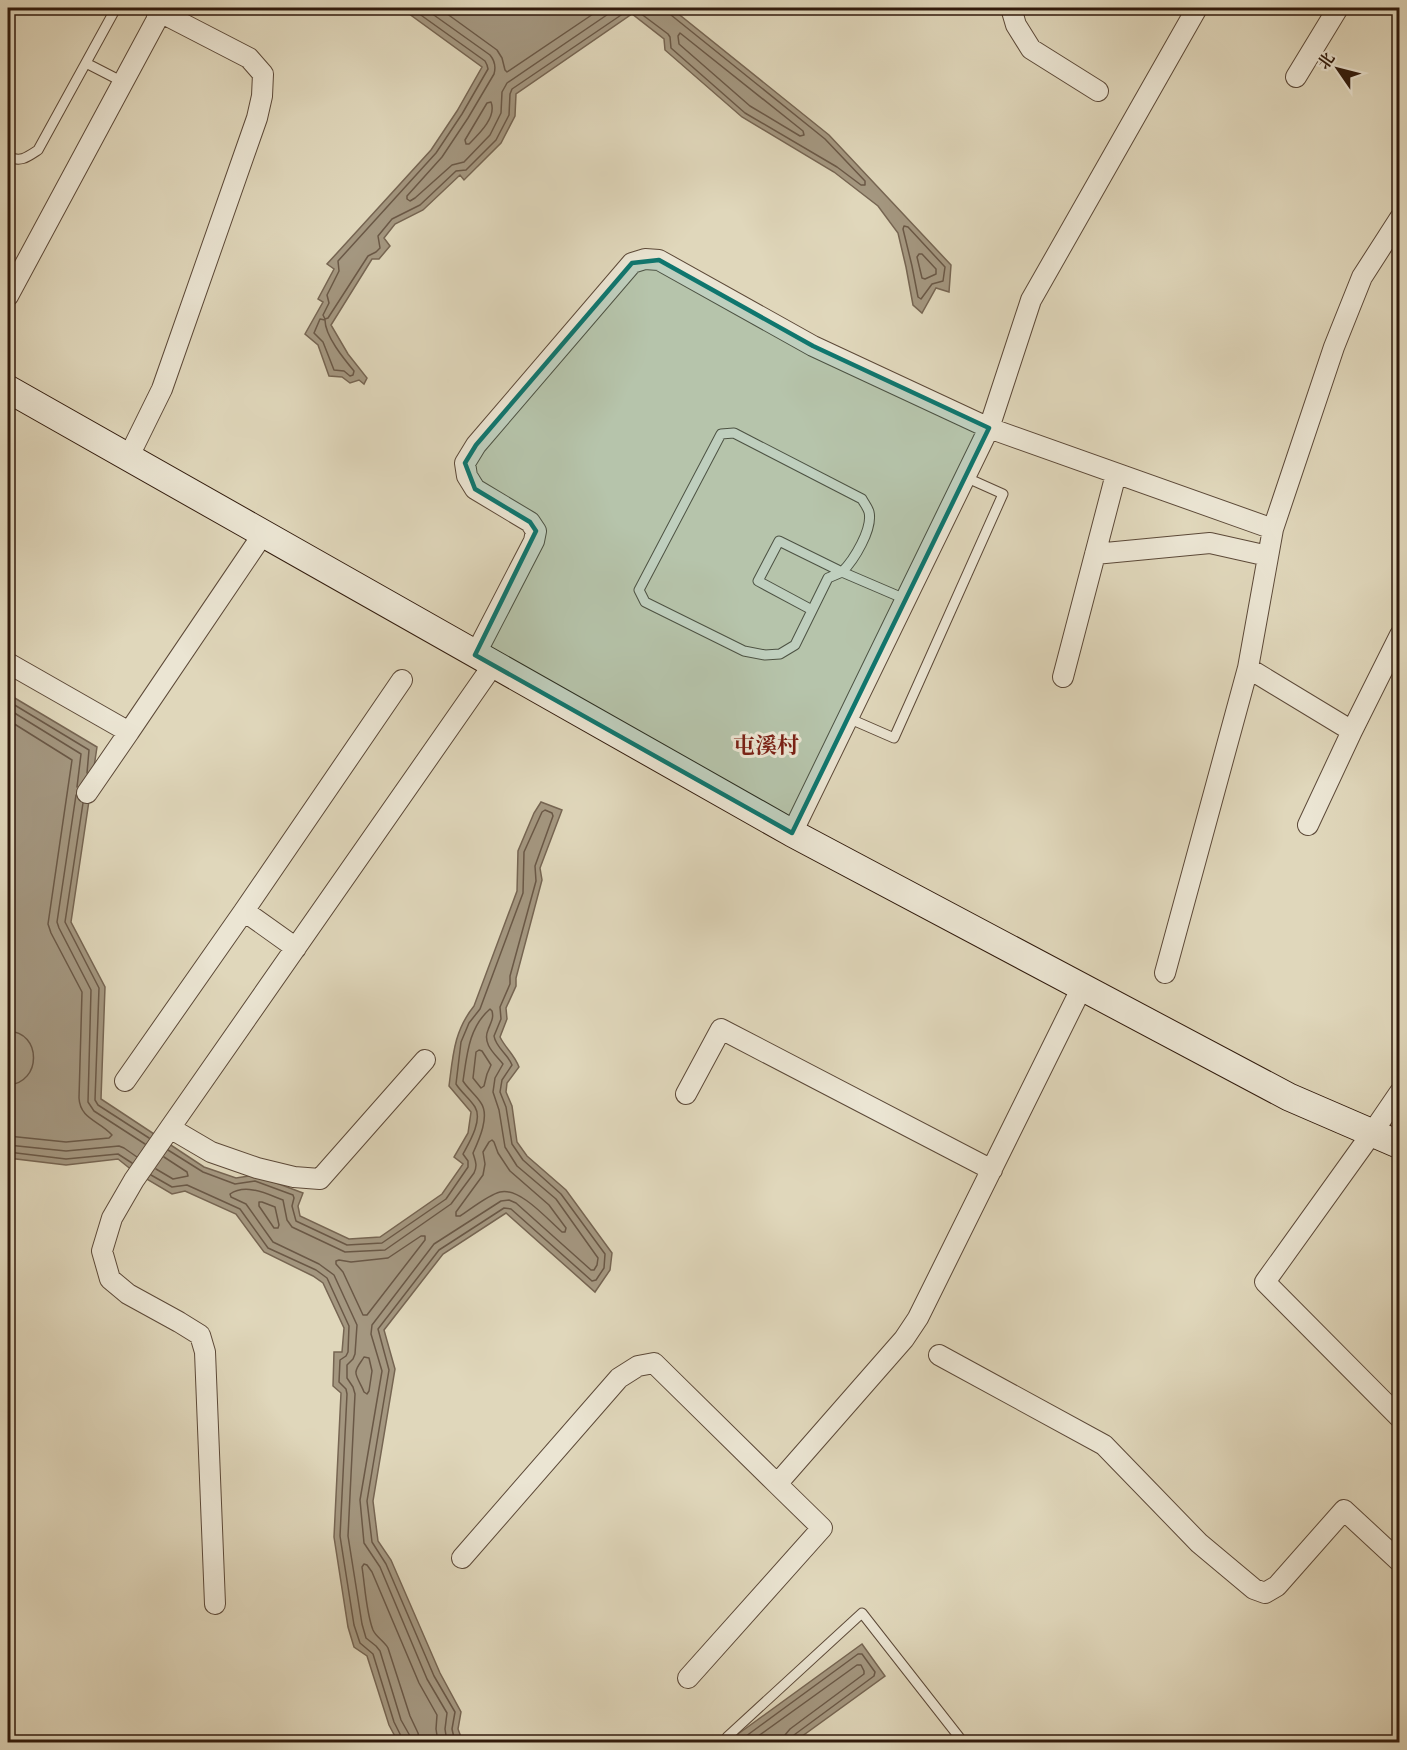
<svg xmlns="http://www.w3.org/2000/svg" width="1407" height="1750" font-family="'Gentium Book Plus','Noto Serif SC',serif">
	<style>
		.water { fill: #a49780; stroke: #766552; stroke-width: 1.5 }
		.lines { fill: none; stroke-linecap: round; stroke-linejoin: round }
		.shore { stroke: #6a5846; stroke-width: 1.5 }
		.lane-casing { stroke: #5c4938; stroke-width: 11 }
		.street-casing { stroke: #5c4938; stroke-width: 22 }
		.secondary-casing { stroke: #301a0c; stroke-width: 29 }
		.lane { stroke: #ebe5d3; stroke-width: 9 }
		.street { stroke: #ebe5d3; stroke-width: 20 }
		.secondary { stroke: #ebe5d3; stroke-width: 27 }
		.marked { fill: #0f766e; fill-opacity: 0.2; stroke: #0f766e; stroke-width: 4.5; stroke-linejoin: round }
		.labels { text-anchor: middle; stroke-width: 6; stroke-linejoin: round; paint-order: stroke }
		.quarter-label { font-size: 22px; font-weight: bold; fill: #7a1f14; stroke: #ebe5d3 }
	</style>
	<rect width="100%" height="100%" fill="#e0d7bb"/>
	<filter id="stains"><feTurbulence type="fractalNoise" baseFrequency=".00333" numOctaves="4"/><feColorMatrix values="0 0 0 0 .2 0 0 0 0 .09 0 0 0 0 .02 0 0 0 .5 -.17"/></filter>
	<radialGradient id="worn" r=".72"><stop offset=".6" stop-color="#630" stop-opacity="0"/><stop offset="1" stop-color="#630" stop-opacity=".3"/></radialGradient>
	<path class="water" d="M401 8H522L532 9 533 8H671L829 135 951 265 949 292 936 288 922 313 913 305 906 267 898 233 878 206 834 172 742 117 665 50 664 39 632 14 516 94 515 116 501 143 464 180 460 175 423 210 395 224 384 238 390 246 379 259H372L331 325 348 354 367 378 364 384 359 380 350 383 342 377 329 376 318 345 305 334 323 302 318 299 334 269 327 264 431 150 457 111 482 67Z
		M8 694 97 747 71 922 105 987 101 1099 204 1167 236 1178 255 1175 303 1193 298 1206 300 1216 349 1239 380 1237 442 1194 463 1164 454 1157 468 1133 471 1112 449 1086C453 1055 454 1031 474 1006L517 891 518 851 534 813 541 802 562 810 540 868 542 880 516 978V986L506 1008 507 1019 500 1037C506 1049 514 1054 519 1067L507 1083 506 1092 512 1106 517 1142 527 1156 566 1190 612 1253 610 1270 595 1292 506 1213 443 1254 384 1330 395 1369 373 1501 378 1541 391 1560 440 1673 461 1712 458 1729 461 1737 460 1742H398L389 1725 367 1656 354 1647 348 1627 334 1537 341 1393 333 1386 334 1352H342L344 1328 323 1283 313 1276 264 1252 236 1214 185 1191 172 1194 133 1171 118 1159 66 1165 8 1158V1096L11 1057 8 1039Z
		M862 1644 885 1676 794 1742H727Z"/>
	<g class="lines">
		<path class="shore" d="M411 8 485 61 487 65 488 69 462 114 436 153 338 261 339 271 327 295 329 303 323 315 325 319 328 318 368 256 376 252 380 248 378 236 392 219 420 205 456 171 466 170 496 140 509 115 510 94 512 89 630 9 636 10 668 34 670 37 671 48 745 113 837 167 861 185H865V181L825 139 671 15 668 8
			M424 8 490 55C495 61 496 67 494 74L468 118 442 157 407 196V199L410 201 415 198 452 165 464 162 490 135 501 113 502 92 507 83 617 8
			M439 8 497 50 502 58 505 70 507 72 602 8
			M680 33 803 131 804 135 800 136 750 106 679 44 678 36Z
			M491 102C497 117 479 134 469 144H466L465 140 487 103Z
			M904 226 908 227 945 267 943 281 932 284 921 299 918 297 912 266 903 229Z
			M919 254H922L936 269V274L925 279 922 278 917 257Z
			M320 319 325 320C325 336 344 359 354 371L353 375 350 376 344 371 334 370 323 342 314 333Z
			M8 701 89 750 87 773
			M8 709 81 754 77 787
			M8 720 72 760 48 924 51 933 82 992 79 1098C80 1119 100 1121 112 1135L109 1138 66 1142 8 1136
			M76 795 57 922 59 928 91 990 88 1102 94 1111 145 1144
			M83 803 65 922 99 988 95 1100 98 1105 149 1138
			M8 1031C42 1032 42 1083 8 1085
			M479 1050 482 1051 491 1065 487 1074 484 1086 481 1088 473 1078 476 1052Z
			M492 1140 494 1142 498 1153 510 1171 549 1205 566 1228 565 1232H562C548 1220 520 1187 500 1192 488 1195 471 1209 460 1216H456V1212L483 1175 485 1164 483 1152 489 1142Z
			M8 1145 66 1151 119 1146 124 1148 137 1157
			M168 1150 203 1172 235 1184 255 1181 293 1195 294 1198 292 1206 296 1221 347 1245 382 1243 446 1199 468 1167V1161L463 1154C469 1143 483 1120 475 1107 470 1099 461 1092 456 1084L461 1042 469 1023 480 1009 523 893 524 852 542 812 545 810 552 813 553 816 535 866 536 881 510 976V984L500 1007 501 1019 494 1036C496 1048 508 1054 512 1065L502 1080 500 1092 506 1107 512 1144 523 1160 561 1194 605 1254 604 1268 596 1280 592 1281 511 1209 504 1208 439 1250 378 1329 389 1370 367 1501 372 1542 386 1564 434 1676 455 1712 452 1729 455 1742
			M8 1152 66 1159 118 1154 132 1163
			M156 1169 173 1179 188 1176 187 1172 164 1157
			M151 1175 172 1187 187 1185 240 1209 268 1248 316 1270 327 1278 349 1326 348 1352 346 1356 340 1360 339 1382 346 1389 347 1394 340 1536 354 1625 360 1643 373 1654 394 1722 402 1738 403 1742
			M259 1202H262L275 1207 279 1225 278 1228H274L259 1206Z
			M421 1236H425V1240L367 1315H363L343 1272 336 1264V1261L339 1260 351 1262 388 1258Z
			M364 1357 369 1358 372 1371 369 1391 367 1394 364 1392C362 1386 355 1376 356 1372 356 1367 362 1361 364 1357Z
			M411 1742 410 1736 401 1720 380 1651 376 1646 366 1638 362 1624 348 1536 355 1394 353 1387 347 1378V1365L353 1359 355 1354 357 1325 334 1275 319 1264 273 1242 246 1204 231 1197 230 1194C246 1183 267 1194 283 1200L287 1220 292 1227 345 1252 385 1250 451 1204 474 1173C478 1165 475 1160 473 1153 479 1140 490 1116 481 1103 476 1095 468 1089 463 1081 467 1054 469 1027 490 1009L492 1011C494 1018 491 1022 488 1030 482 1044 495 1054 503 1064L495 1078 493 1092 499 1110 505 1147 517 1166 556 1199 598 1258 597 1265 594 1270H591L516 1203 509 1200 501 1201 434 1244 372 1325 371 1334 382 1371 360 1500 364 1543 380 1567 427 1679 447 1713 445 1729 447 1742
			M420 1742 418 1733 410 1716 388 1648C384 1641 376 1637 373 1630 366 1612 365 1586 362 1567L364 1564 367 1565 372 1572 419 1683 437 1715 436 1729 438 1742
			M738 1742 858 1654H862L875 1672 874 1676 794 1735 792 1742
			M750 1742 857 1665H861L864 1671V1674L790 1729 785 1735 784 1742"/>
		<defs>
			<path id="lane" d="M86 63 123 82
				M8 157C21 162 26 158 38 150L116 8
				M812 610 758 581 779 541 842 572C854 560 873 529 869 512 868 508 864 503 862 499L734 433 721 434 639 590 645 602 744 651 765 655 780 654 795 645 828 578 842 572 905 599
				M848 718 894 738 1003 494 965 477
				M727 1737 862 1613 963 1742"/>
			<path id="street" d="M1011 8 1016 25 1031 49 1098 91
				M1296 77 1338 8
				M8 296 156 21 160 8
				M128 458 162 389 257 118 262 96 263 74 249 58 158 11
				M1095 554 1210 543 1268 556
				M475 655 534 541 536 531 530 522 475 489 467 476 465 463 476 445 632 263 645 259 659 260 813 346 989 428 1273 529 1334 347 1362 277 1400 218
				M8 663 129 732 263 534
				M1248 668 1352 731 1400 635
				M1063 677 1116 474
				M87 793 129 732
				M1308 825 1352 731
				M792 833 989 428 1031 300 1197 8
				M244 911 296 948
				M1165 973 1248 668 1273 529
				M125 1081 244 911 402 680
				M1400 1092 1372 1133 1265 1282 1400 1418
				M686 1094 721 1029 992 1170
				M170 1128 211 1152 257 1168 294 1177 320 1179 425 1060
				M939 1355 1104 1445 1199 1543 1254 1589 1265 1593 1277 1586 1344 1510 1400 1562
				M462 1558 619 1378 638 1366 654 1363 777 1484 904 1339 918 1318 1082 987
				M215 1604 205 1352 200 1335 179 1322 128 1294 110 1279 102 1251 112 1218 134 1180 170 1128 493 665
				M688 1678 822 1528 777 1484"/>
			<path id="secondary" d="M8 389 792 833 1289 1097 1400 1145"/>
		</defs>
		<use href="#lane" class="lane-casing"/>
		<use href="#street" class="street-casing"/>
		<use href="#secondary" class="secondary-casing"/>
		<use href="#lane" class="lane"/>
		<use href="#street" class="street"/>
		<use href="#secondary" class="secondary"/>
	</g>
	<path class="marked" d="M659 260 813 346 989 428 792 833 475 655 536 531 530 522 475 489 465 463 476 445 632 263Z"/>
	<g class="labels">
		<g class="quarter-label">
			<text x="766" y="753">屯溪村</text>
		</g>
	</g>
	<rect width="1407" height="1750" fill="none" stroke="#e0d7bb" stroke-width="30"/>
	<rect x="9" y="9" width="1389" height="1732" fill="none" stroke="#301a0c" stroke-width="3"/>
	<rect x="15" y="15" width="1377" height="1720" fill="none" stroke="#301a0c" stroke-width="1.5"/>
	<g transform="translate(1338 69) rotate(305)" stroke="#ebe5d3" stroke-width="4.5" paint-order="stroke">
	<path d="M0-4.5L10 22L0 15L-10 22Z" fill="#301a0c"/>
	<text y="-9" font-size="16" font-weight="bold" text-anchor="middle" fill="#301a0c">北</text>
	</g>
	<rect width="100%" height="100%" filter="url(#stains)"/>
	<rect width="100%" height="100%" fill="url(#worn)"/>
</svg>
